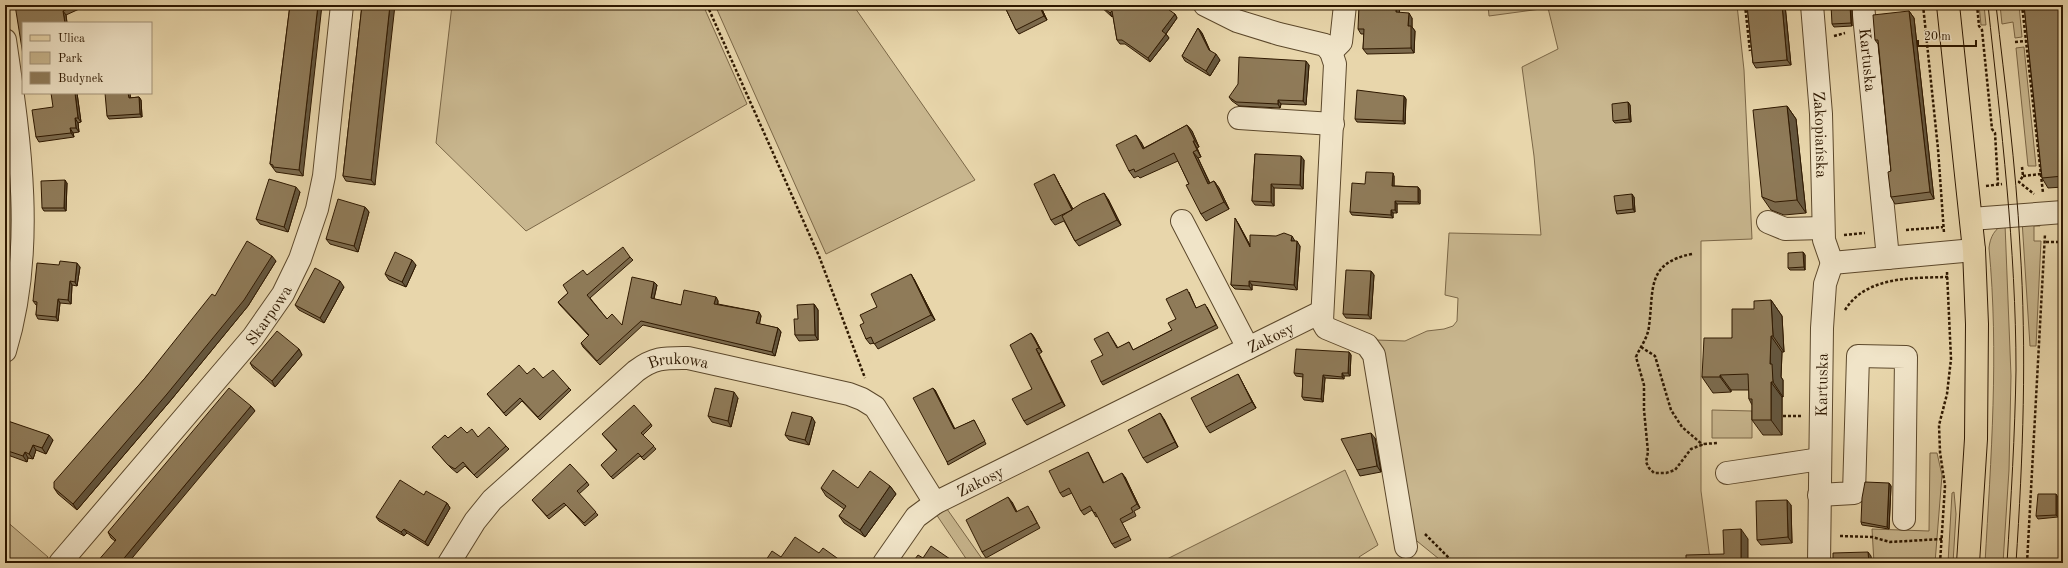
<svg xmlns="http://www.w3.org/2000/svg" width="2068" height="568" font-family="'Old Standard TT',serif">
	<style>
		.green { fill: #c8b68e; stroke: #7b6747 }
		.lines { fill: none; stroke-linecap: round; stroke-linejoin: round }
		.minor-casing { stroke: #5c482b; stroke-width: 24 }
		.major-casing { stroke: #2e1800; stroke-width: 24 }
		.path { stroke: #2e1800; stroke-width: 2.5; stroke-dasharray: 3 2; stroke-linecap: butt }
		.minor { stroke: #f0e4c8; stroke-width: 22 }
		.major { stroke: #e8d6ab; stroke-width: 22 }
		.tram { stroke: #2e1800; stroke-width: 1 }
		.wall { fill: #7b6a4d; stroke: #2e1800 }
		.shaded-wall { fill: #64563e; stroke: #2e1800 }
		.building { fill: #8f7b59; stroke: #2e1800 }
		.labels { text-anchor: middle; stroke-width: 3; stroke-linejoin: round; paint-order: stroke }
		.street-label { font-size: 16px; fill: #2e1800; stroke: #f0e4c8 }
	</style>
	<rect width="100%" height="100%" fill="#e8d6ab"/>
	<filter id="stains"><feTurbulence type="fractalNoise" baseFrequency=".005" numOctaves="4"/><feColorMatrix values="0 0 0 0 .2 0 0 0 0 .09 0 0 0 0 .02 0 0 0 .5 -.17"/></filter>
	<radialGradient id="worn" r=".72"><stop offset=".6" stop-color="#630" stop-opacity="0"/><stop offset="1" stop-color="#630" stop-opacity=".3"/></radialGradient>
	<path class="green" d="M452 5H703L747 104 526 231 436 143Z
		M715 5H853L975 180 826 254Z
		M1488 5H1737L1744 70 1752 239 1701 241V491L1710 559 1674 560V563H1444L1407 533 1376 340 1405 341 1427 331 1444 329 1453 326 1457 321 1458 298 1445 295 1449 233 1541 235 1534 156 1522 67 1558 49 1548 8 1489 16Z
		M1979 5H1984L1986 25H1981Z
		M2000 5H2019L2022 37 2015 38 2013 22 2002 24Z
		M2024 47 2036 166H2028L2016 48Z
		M2041 218 2040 226H2034V241H2041L2036 346H2030L2022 220Z
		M2005 224 2011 376 2009 470 2003 563H1985C1991 458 1999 353 1989 248 1990 237 1995 228 2005 224Z
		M1712 410 1752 411V438H1712Z
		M1930 453H1937L1942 475 1935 563H1874L1872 529 1929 531Z
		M1345 470 1378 545 1359 557 1361 563H1159Z
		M1954 492 1956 514 1953 563H1948L1952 493Z
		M947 509 985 563H969L936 514Z
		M5 520 48 557 43 563H5Z"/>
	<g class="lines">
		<defs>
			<g id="minor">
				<path d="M1205 5 1237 21 1279 34 1325 45 1331 52 1335 64 1322 321 1326 328 1367 345 1374 355 1406 547"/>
				<path id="s1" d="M1812 5 1821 114 1824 240 1832 263"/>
				<path id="s2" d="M1863 5 1888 258"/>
				<path d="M5 40C20 142 36 250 5 351"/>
				<path d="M1331 52 1341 42 1345 5"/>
				<path d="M1239 118 1333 124"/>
				<path d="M1971 219 2063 212"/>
				<path d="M1182 221 1248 348"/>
				<path d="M1768 222 1785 229 1823 228"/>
				<path d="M1832 263 1974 250"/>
				<path d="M1727 473 1820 459"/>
				<path d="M1819 495 1854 493 1858 356 1906 357 1904 519"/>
				<path id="s3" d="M60 563 253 337 283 294 300 259 317 209 324 176 342 5"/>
				<path id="s4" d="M449 563 475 521 492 500 636 371C655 357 665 358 688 358L849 394 862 399 875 407 935 503"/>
				<path id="s5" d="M884 563 916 517 935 503 1321 312"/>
				<path id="s6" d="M1819 563 1822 328 1825 284 1832 263"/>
			</g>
			<path id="major" d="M1948 5 1974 250 1977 324 1976 439 1968 563"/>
		</defs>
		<use href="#minor" class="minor-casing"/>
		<use href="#major" class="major-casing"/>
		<path class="path" d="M707 5 819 256 865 378
			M1745 5 1750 51
			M1918 5 1923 9
			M1923 5 1938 149 1944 233
			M1977 5 1979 26 1982 30 1992 129 1995 133 1998 184
			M2022 5 2043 193
			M1834 36 1845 33
			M2015 42 2026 41
			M2022 167 2023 176 2019 182 2034 194
			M2023 176 2041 174
			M1986 186 2002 184
			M1906 230 1943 227
			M1844 235 1865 233
			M2046 242H2063
			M1692 254C1646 263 1654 289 1649 326 1648 338 1640 347 1636 357L1644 385V410L1648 452 1646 462 1649 468 1654 473H1666L1675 470 1691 449 1704 444 1717 443
			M1845 310C1866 276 1912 278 1948 277
			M1641 347 1655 356 1671 410 1682 427 1703 445
			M1778 416H1801
			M1425 534 1454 563
			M1840 536 1872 537 1890 542 1942 539
			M1940 563 1945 486 1940 452 1939 425 1947 394 1951 359 1947 272
			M2027 563 2045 234"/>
		<use href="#minor" class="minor"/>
		<use href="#major" class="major"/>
		<path class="tram" d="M1988 5C2001 126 2016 248 2016 370 2015 434 2011 499 2007 563
			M1996 5C2005 85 2016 165 2020 246 2027 352 2023 457 2016 563"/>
	</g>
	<path class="wall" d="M15 5H88L66 15 67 23H23Z
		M290 5 303 176 276 172 270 164Z
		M362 5 375 185 346 181 343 176Z
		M1004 5H1040L1047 20 1019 34 1016 30Z
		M1099 5H1146L1175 14 1177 18 1166 34 1169 38 1150 62 1125 44H1120L1117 40 1113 16 1112 17Z
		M1400 5 1399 13 1412 18V27L1415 31 1414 53 1367 54 1363 49 1364 34H1361L1358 29Z
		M1747 5H1785L1791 65 1756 68 1753 63Z
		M1852 5V26L1834 27 1832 24Z
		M2024 5H2063V187L2048 188 2042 178Z
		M1909 11 1914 18 1934 199 1895 204 1891 197V171L1878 44 1875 40Z
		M1198 28 1202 33 1210 51 1220 60 1210 76 1185 61 1182 56Z
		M1309 65 1306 105 1281 104 1280 108 1239 106 1232 101 1229 97Z
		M77 93 81 122 78 123 79 132 73 133 74 137 39 142 36 137 53 107Z
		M130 93V98L139 97 141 100 142 117 109 119 107 116Z
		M1404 96 1406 99 1405 124 1357 122 1355 119Z
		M1628 102 1630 105 1631 122 1615 123 1613 121Z
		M1787 106 1796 119 1806 213 1784 215 1771 210 1762 197Z
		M1187 125 1192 131 1199 147 1197 148 1201 157 1198 158 1210 183 1214 181 1219 188 1229 209 1206 221 1201 214 1189 184 1178 161 1140 178 1138 176 1134 178 1129 171 1141 142 1144 148Z
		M1255 154 1304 160 1303 189 1274 188V206L1255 205 1252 201Z
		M1394 176V186L1418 187 1420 190V204H1397V213H1393V218L1352 215 1350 212 1365 184Z
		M1057 180 1073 209 1108 199 1121 225 1079 246 1075 241 1064 221 1055 225 1051 220Z
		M67 183 66 211H44L42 208Z
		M300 192 288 232 260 224 256 219Z
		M1634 197 1635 212 1617 214 1616 211Z
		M365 207 369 212 358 252 330 244 326 239Z
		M1238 223 1250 245 1295 241 1300 246 1297 290 1252 285V290L1235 289 1231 285Z
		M1803 252 1805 255V270H1790L1788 268Z
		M630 257 633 260 590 298 607 319 622 325 657 285 654 299 681 305 716 297 718 301V304L759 312 761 316 759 324 778 328 781 332 775 356 643 325 600 365 583 347 581 343 589 336 560 305 558 302 568 293 587 275Z
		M276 261 248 306 171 400 77 510 58 494 54 488 145 378 215 296Z
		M59 265 80 267 77 286 72 285 71 304 60 303 58 321 38 319 36 315 37 305H36L33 301Z
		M416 265 406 287 389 280 385 274Z
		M1371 271 1374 275 1371 319 1346 318 1343 314Z
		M914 279 935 320 878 349 874 343 870 344 866 339 864 323 877 307Z
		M344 287 324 323 299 310 295 305Z
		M1189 292 1196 308 1207 307 1218 328 1103 385 1101 382 1103 355 1108 332 1118 348 1129 342 1133 350 1172 330 1176 319Z
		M1771 300 1782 316 1784 352H1782L1781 377 1783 380V397H1782V435H1763L1752 420V405L1749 399V390H1731V392L1713 393 1702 377 1754 309Z
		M814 304 818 310V340L799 341 795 335 798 319Z
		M1031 333 1034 337 1042 352 1039 354 1065 406 1027 425 1024 421 1032 389Z
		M299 349 302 355 275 387 253 368 250 363Z
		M1349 352 1351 355 1350 376H1344V379L1325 378 1323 402 1304 400 1302 397 1303 377 1296 376 1294 373Z
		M527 374 543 378 569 388 571 390 540 420 522 401 506 416 487 394Z
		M1241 380 1256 408 1210 433 1206 427Z
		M935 390 955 429 974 420 986 444 948 465 947 462Z
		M738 398 731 427 712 422 708 416Z
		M251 406 255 411 115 541 111 538 108 532Z
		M1164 419 1178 447 1147 463 1143 458Z
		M5 420 53 440 46 454 36 450 33 459 28 458 27 462 5 454Z
		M815 422 809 445 789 440 785 435Z
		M651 424 652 426 643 435 656 449 644 460 640 456 613 479 601 465 617 451 602 434Z
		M467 433 506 446 509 449 477 478 465 466 457 473 451 468 432 447 448 438Z
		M1375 438 1381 472 1360 476 1357 470Z
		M1090 456 1103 483 1125 477 1140 508 1134 511 1136 516 1122 523 1131 540 1115 548 1112 544 1098 516 1096 517 1092 510 1084 515 1081 511 1072 493 1063 497 1060 493Z
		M587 482 589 485 579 494 598 515 585 526 566 505 549 519 532 500Z
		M1889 483 1891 486 1889 529 1862 525 1861 522Z
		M890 486 896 494 865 537 844 523 839 516 844 509 826 496 821 488H858Z
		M424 495 447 503 450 508 428 546 407 533 404 536 379 521 376 517Z
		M2058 497V517L2038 519 2036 516Z
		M1012 502 1017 512 1031 511 1040 528 986 558 982 552Z
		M1791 505 1792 543 1761 545 1757 540Z"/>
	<path class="shaded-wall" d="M318 5H322L303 176 299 170Z
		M390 5H395L375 185 371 180Z
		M1039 5H1040L1047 20 1044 16Z
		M1396 5H1400L1399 17 1396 12Z
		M1782 5H1785L1791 65 1787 60Z
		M1850 5H1852V26L1851 23Z
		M63 11 66 15 67 23H65Z
		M1112 11 1115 14 1112 17 1110 13Z
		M1909 11 1914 18 1934 199 1930 192Z
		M1409 13 1412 18V27L1415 31 1414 53 1411 48 1408 26Z
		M1175 14 1177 18 1165 35 1162 31Z
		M2059 19 2063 24V55Z
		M1198 28 1202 33 1212 55 1209 50Z
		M1166 34 1169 38 1150 62 1148 58Z
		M1216 54 1220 60 1210 76 1206 71Z
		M1306 61 1309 65 1306 105 1303 101Z
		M75 93H77L81 122 78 118Z
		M128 93H130L131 101 129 98Z
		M1404 96 1406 99 1405 124 1403 121Z
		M139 97 141 100 142 117 140 114Z
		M1278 100 1281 104 1280 108 1278 104Z
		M1628 102 1630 105 1631 122 1629 119Z
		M1787 106 1796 119 1806 213 1797 200Z
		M75 118 78 123 79 132 76 128Z
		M1187 125 1192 131 1199 147 1195 141Z
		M70 128 73 133 74 137 71 133Z
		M1136 135 1141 142 1148 156 1143 149Z
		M1193 141 1197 148 1201 157 1197 150Z
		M1193 152 1198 158 1213 191 1208 184Z
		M1301 156 1304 160 1303 189 1300 185Z
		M1393 173 1394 176V189L1392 186Z
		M1054 174 1057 180 1076 215 1072 210Z
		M65 180 67 183 66 211 64 208Z
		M1214 181 1219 188 1229 209 1224 202Z
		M1271 184 1274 188V206L1271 202Z
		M296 187 300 192 288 232 284 227Z
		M1418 187 1420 190V204L1418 202Z
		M1104 193 1108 199 1121 225 1117 220Z
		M1632 194 1634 197 1635 212 1633 209Z
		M1395 201 1397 204V213L1395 210Z
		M365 207 369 212 358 252 354 246Z
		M1391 210 1393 213V218L1391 215Z
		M1235 218 1238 223 1253 251 1250 247Z
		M1292 236 1295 241H1291Z
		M1297 241 1300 246 1297 290 1294 285Z
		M1803 252 1805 255V270L1804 267Z
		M272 256 276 261 248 306 171 400 77 510 73 504Z
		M412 260 416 265 406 287 402 282Z
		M77 263 80 267 77 286 75 282Z
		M1371 271 1374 275 1371 319 1368 315Z
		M911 274 914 279 935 320 931 315Z
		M70 281 72 285 71 304 68 300Z
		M340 281 344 287 324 323 320 318Z
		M1249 281 1252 285V290L1249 286Z
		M654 282 657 285 653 302 651 298Z
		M716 297 718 301 717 307 714 304Z
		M58 299 60 303 58 321 56 317Z
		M1771 300 1782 316 1784 352 1773 336Z
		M814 304 818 310V340L815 335Z
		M759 312 761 316 759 327 756 323Z
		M778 328 781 332 775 356 772 352Z
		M1031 333 1034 337 1042 352 1039 348Z
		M1771 336 1782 352 1781 377 1783 380V397L1773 382 1770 364Z
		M299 349 302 355 275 387 272 381Z
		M1036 349 1039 354 1065 406 1062 402Z
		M1349 352 1351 355 1350 376 1348 373Z
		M1342 373 1344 376V379L1342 377Z
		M1238 374 1241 380 1256 408 1252 402Z
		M1323 375 1325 378 1323 402 1321 399Z
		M1720 375 1731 390V392L1720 377Z
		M1771 382 1782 397V435L1771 420Z
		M933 388 935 390 956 432 954 429Z
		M734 392 738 398 731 427 728 421Z
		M251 406 255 411 128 563H120Z
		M1160 413 1164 419 1178 447 1175 442Z
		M812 417 815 422 809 445 805 440Z
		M1371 433 1375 438 1381 472 1377 466Z
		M49 435 53 440 46 454 42 448Z
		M33 445 36 450 33 459 29 454Z
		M25 452 28 458 27 462 23 456Z
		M1088 452 1090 456 1106 487 1103 483Z
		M1122 473 1125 477 1140 508 1137 504Z
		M1889 483 1891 486 1889 529 1887 527Z
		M890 486 896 494 865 537 860 530Z
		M2056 494 2058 497V517L2056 515Z
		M1008 497 1012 502 1020 518 1016 512Z
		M1787 500 1791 505 1792 543 1788 537Z
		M447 503 450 508 428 546 425 542Z
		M404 529 407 533 404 536 401 532Z
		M1741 529 1748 539V563H1741Z
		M1868 552 1871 556 1872 563H1869Z
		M950 559 952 562V563H947Z"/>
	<path class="building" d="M15 5H76L63 11 65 23H23V55Z
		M290 5H318L299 170 273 167V165L270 164Z
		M362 5H390L371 180 343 176Z
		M1004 5H1039L1044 16 1016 30Z
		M1100 5H1162L1175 14 1162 31 1166 34 1148 58 1122 40H1117L1112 11 1110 13Z
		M1359 5H1396V12L1409 13 1408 26H1411V48L1363 49 1364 29H1358Z
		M1747 5H1782L1787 60 1753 63Z
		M1831 5H1850L1851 23 1832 24Z
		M2024 5H2063V19H2059L2063 55V176L2042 178Z
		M1909 11 1930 192 1891 197 1888 172 1891 171 1878 40H1875L1873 15Z
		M1198 28 1209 50 1216 54 1206 71 1182 56Z
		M1239 57 1306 61 1303 101 1278 100V104L1236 102 1229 97 1238 84Z
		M1357 90 1404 96 1403 121 1355 119Z
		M51 93H75L78 118H75L76 128H70L71 133 36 137 32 110 53 107Z
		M105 93H128L129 98 139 97 140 114 107 116Z
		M1628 102 1629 119 1613 121 1612 104Z
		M1787 106 1797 200 1775 202 1762 197 1753 110Z
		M1187 125 1195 141H1193L1197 150 1193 152 1208 184 1214 181 1224 202 1201 214 1186 185 1189 184 1174 153 1135 172 1134 169 1129 171 1116 145 1136 135 1143 149Z
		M1255 154 1301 156 1300 185 1271 184V202L1252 201Z
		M1366 172 1393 173 1392 186 1418 187V202L1395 201V210H1391V215L1350 212 1352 183 1365 184Z
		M1054 174 1072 210 1051 220 1034 184Z
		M269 179 296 187 284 227 256 219Z
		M65 180 64 208H42L41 181Z
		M1104 193 1117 220 1075 241 1062 216 1082 203Z
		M1632 194 1633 209 1616 211 1614 196Z
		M338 199 365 207 354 246 326 239Z
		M1235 218 1250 247V235L1276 236 1284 233 1292 236 1291 241H1297L1294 285 1249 281V286L1231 285Z
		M247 241 272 256 244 300 167 394 73 504 54 488V482L145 378 212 294 215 296Z
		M623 247 630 257 587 295 607 319 612 314 622 325 632 277 654 282 651 298 681 305 684 290 716 297 714 304 759 312 756 323 778 328 772 352 641 321 597 361 581 343 589 335 558 302 568 293 563 285 583 270 587 275Z
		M395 252 412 260 402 282 385 274Z
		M1803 252 1804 267 1788 268V253Z
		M60 261 77 263 75 282 70 281 68 300 58 299 56 317 36 315 37 302 33 301 37 263 59 265Z
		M315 268 340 281 320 318 295 305Z
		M1346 270 1371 271 1368 315 1343 314Z
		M911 274 931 315 874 344 871 337 866 339 860 325 864 323 860 315 877 307 871 294Z
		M1187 289 1196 308 1205 304 1216 325 1101 382 1091 361 1103 355 1094 339 1108 332 1117 348 1129 342 1133 350 1172 330 1168 323 1176 319 1166 299Z
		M1771 300 1773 336H1771L1770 364H1772L1773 382H1771V420H1752V399H1749L1748 374 1720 375V377H1702L1704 338H1732V309H1754V301Z
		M814 304 815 335H795L794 319H798L797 305Z
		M277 331 299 349 272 381 250 363Z
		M1031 333 1039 348 1036 349 1062 402 1024 421 1012 399 1032 389 1010 345Z
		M1296 349 1349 352 1348 373H1342V377L1323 375 1321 399 1302 397 1303 374 1294 373Z
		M519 365 527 374 534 368 543 378 553 370 569 388 538 417 520 398 504 413 487 394Z
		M1238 374 1252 402 1206 427 1191 398Z
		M229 388 251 406 120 563H96L116 540 108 532Z
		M715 388 734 392 728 421 708 416Z
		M933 388 954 429 974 420 985 441 947 462 913 398Z
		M634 405 651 424 641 433 654 446 642 457 638 453 611 477 601 465 617 450 602 434Z
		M792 412 812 417 805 440 785 435Z
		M1160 413 1175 442 1143 458 1128 430Z
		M5 420 49 435 42 448 33 445 29 454 25 452 23 456 5 450Z
		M461 427 467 433 472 429 478 437 489 427 506 446 474 475 463 462 455 469 448 465 432 447 445 435 448 438Z
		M1371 433 1377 466 1357 470 1341 439Z
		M1088 452 1103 483 1122 473 1137 504 1131 508 1133 512 1120 519 1129 536 1112 544 1095 512 1094 513 1090 506 1081 511 1069 488 1060 493 1049 471Z
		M570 464 587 482 577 491 596 512 584 523 564 503 547 516 532 500Z
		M833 470 858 488 870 471 890 486 860 530 839 516 846 506 821 488Z
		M400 480 424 495 426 491 447 503 425 542 404 529 401 532 376 517Z
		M1865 482 1889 483 1887 527 1861 522 1862 498Z
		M2038 494H2056V515L2036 516Z
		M1008 497 1016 512 1028 506 1037 523 982 552 966 520Z
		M1787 500 1788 537 1757 540 1756 501Z
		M1741 529V563H1686V555L1724 554 1723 530Z
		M795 537 819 553 823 548 844 563H764L772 551 781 557Z
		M931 546 950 559 947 563H912L918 555 923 558Z
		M1868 552 1869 563H1833V553Z"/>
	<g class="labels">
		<g class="street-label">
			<text dy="6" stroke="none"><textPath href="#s2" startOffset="55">Kartuska</textPath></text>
			<text dy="6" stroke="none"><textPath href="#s1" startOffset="130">Zakopiańska</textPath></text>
			<text dy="6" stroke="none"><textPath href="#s3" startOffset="324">Skarpowa</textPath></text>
			<text dy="6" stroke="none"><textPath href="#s5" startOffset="454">Zakosy</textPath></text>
			<text dy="6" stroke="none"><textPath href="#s4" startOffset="315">Brukowa</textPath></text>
			<text dy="6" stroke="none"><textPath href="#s6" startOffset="178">Kartuska</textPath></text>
			<text dy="6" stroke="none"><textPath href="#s5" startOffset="130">Zakosy</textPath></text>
		</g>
	</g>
	<rect width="2068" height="568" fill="none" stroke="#e8d6ab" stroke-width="20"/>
	<rect x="6" y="6" width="2056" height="556" fill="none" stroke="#2e1800" stroke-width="2"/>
	<rect x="10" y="10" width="2048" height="548" fill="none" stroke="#2e1800"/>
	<rect x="22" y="22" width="130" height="72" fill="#f0e4c8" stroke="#a29278"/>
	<rect x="30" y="35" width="20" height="6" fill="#e8d6ab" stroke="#a29278"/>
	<text x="58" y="42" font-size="12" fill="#2e1800">Ulica</text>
	<rect x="30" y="52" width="20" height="12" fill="#c8b68e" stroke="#a29278"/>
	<text x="58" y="62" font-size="12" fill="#2e1800">Park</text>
	<rect x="30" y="72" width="20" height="12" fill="#8f7b59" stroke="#a29278"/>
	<text x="58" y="82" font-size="12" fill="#2e1800">Budynek</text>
	<path d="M1918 40v6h58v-6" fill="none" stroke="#2e1800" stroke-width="2"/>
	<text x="1924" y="40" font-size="12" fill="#2e1800" stroke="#f0e4c8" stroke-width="3" paint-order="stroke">20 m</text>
	<rect width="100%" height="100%" filter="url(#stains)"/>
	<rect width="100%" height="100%" fill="url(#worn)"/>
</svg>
